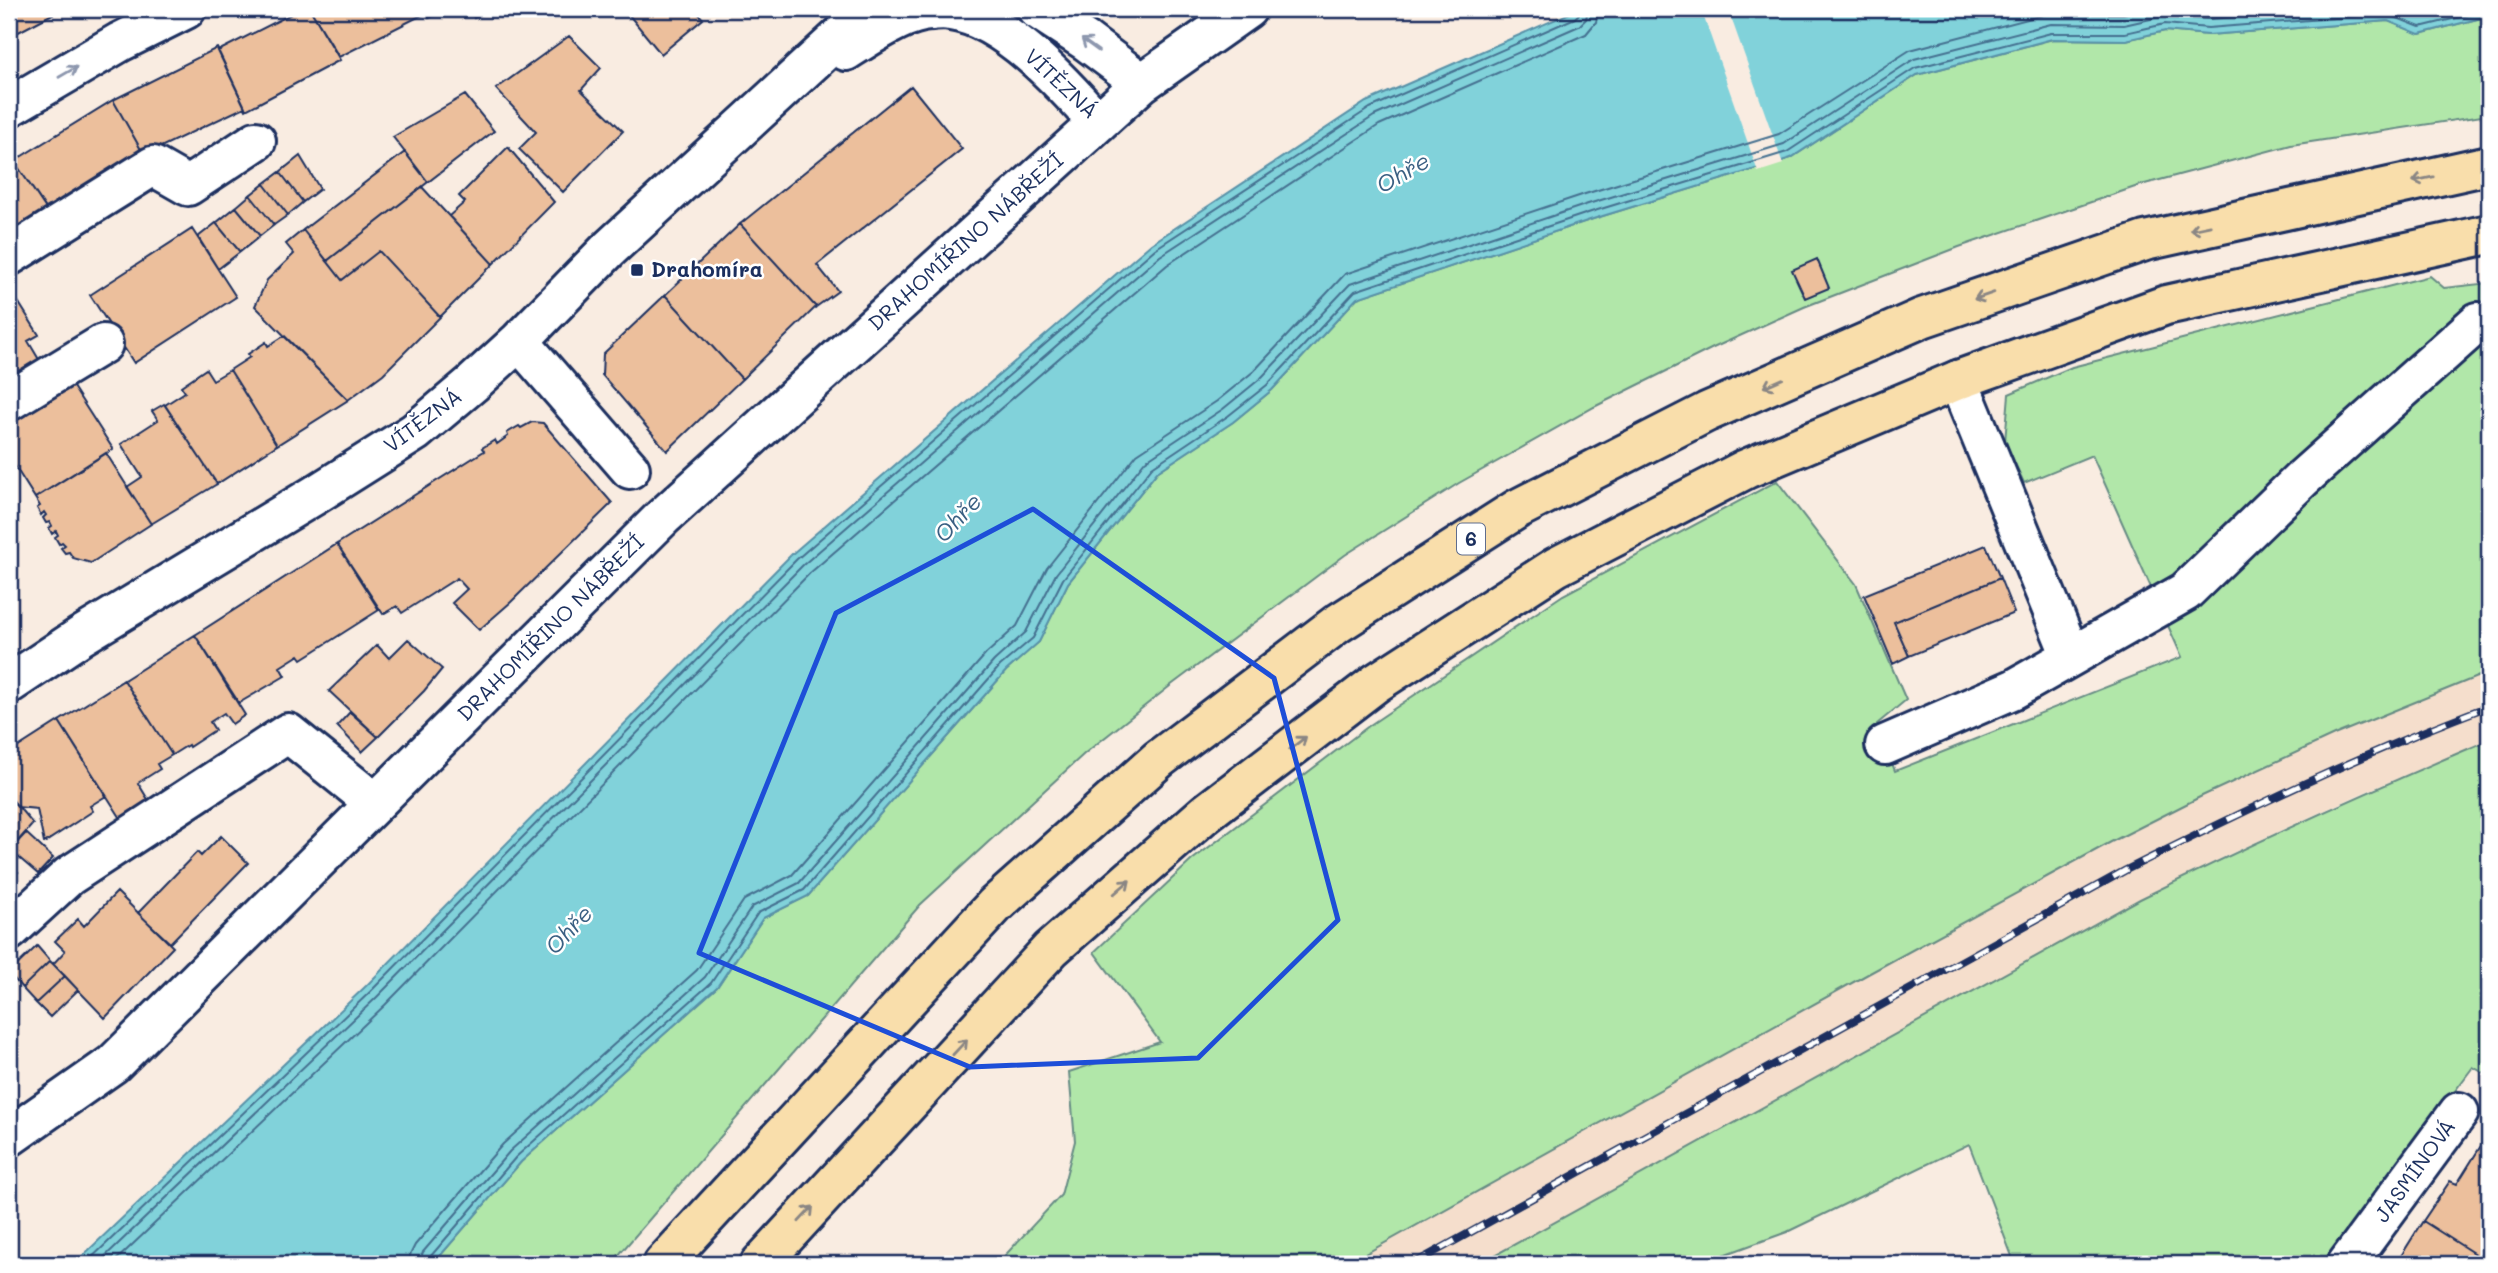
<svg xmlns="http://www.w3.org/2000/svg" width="2498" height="1273" font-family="Mali,sans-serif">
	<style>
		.built { fill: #f5decc }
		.green { fill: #b1e7a9; stroke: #668b84; stroke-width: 2 }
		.water { fill: #81d2da; stroke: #5891a8; stroke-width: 2 }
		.pier { fill: #f9ece1 }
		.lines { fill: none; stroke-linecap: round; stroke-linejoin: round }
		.shore { stroke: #447090; stroke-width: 2 }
		.building { fill: #ecbf9c; stroke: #1b2f5e; stroke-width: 2 }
		.minor-casing { stroke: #1b2f5e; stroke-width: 44 }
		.highway-casing { stroke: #1b2f5e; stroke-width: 44 }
		.minor { stroke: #fff; stroke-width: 38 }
		.highway { stroke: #f9deab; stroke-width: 38 }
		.rail-casing { stroke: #1b2f5e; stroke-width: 8 }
		.rail { stroke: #fff; stroke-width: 5; stroke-dasharray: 16; stroke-linecap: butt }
		.oneway { stroke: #8d97ae }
		.oneway2 { stroke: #8a8684 }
		.marked { fill: none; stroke: #1d4ed8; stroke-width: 5; stroke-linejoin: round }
		.poi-dot { fill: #1b2f5e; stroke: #fff; stroke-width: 2.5 }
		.labels { text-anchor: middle; stroke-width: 5; stroke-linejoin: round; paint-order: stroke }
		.shield { fill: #fff; stroke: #5f6d8e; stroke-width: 2 }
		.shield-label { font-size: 19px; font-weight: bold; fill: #1b2f5e }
		.street-label { font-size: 21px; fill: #1b2f5e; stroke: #fff }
		.poi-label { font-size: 21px; font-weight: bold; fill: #1b2f5e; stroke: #fff; text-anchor: start }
		.water-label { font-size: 23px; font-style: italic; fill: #3a6083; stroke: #fff }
	</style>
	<rect width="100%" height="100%" fill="#f9ece1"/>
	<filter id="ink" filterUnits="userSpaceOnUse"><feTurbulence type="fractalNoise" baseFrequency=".0143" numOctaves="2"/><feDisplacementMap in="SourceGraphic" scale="14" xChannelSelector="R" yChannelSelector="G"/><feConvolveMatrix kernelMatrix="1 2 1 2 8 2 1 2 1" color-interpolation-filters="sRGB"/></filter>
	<g filter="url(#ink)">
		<path class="built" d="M2489 672V740L2360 794 2230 854 2140 899 1479 1264H1347L1868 974 2111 842 2202 796 2334 735Z"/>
		<path class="green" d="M2489 16V115L2291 145 2141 185 1959 247 1804 307 1713 348 1594 407 1459 483 1345 555 1170 686 1084 754 920 905 611 1264H433L521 1162 717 987 763 918 808 896 1006 671 1039 642 1068 583 1157 472 1233 422 1272 390 1357 298 1593 219 1791 158 1917 75 2053 39 2126 40 2165 31 2208 35 2388 21 2420 34Z
			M2430 276 2444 288 2489 283V672L2334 735 2202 796 2111 842 1868 974 1347 1264H997L1061 1195 1075 1141 1069 1072 1160 1042 1094 952 1192 860 1370 725 1563 595 1777 481 1856 584 1906 700 1877 724 1895 771 2182 657 2092 455 2024 483 2005 442 2009 394 2072 367Z
			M2489 740V1076L2473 1067 2325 1264H2015L1969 1144 1787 1232 1699 1264H1479L2140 899C2255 842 2371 790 2489 740Z"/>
		<path class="water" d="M1579 9H2489V16L2419 34 2388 21 2208 35 2165 31 2126 40 2052 39 1917 75 1791 158 1593 219 1357 298 1272 390 1233 422 1157 472 1068 583 1039 642 1006 671 808 896 763 918 717 987 521 1162 433 1264H74L366 986 792 554 1151 244 1366 102Z"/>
		<path class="pier" d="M1701 9H1728L1783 164 1758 172Z"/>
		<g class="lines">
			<path class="shore" d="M85 1264 371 991 797 559 1155 249 1370 108 1575 18 1579 14V9
				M97 1264 377 997 803 565 1160 256 1374 116 1579 26 1586 19 1588 9
				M112 1264 385 1005 810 573 1167 265 1379 125 1586 34 1596 22 1599 9
				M409 1264 410 1255 415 1245 503 1144 697 970 744 900 792 875 986 654 1017 626 1047 568 1137 454 1217 401 1254 371 1345 274 1585 194 1779 134 1910 50 2047 14H2123L2146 9
				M419 1264 423 1252 510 1151 705 977 752 907 799 883 994 661 1026 632 1056 574 1145 461 1223 409 1261 378 1350 284 1588 204 1784 144 1914 59 2051 24 2124 25 2164 16 2209 19 2341 9
				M428 1264 430 1257 516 1157 711 983 758 913 804 890 1000 666 1033 638 1063 579 1152 467 1228 416 1267 385 1355 291 1591 212 1787 152 1915 68 2051 33H2125L2165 24 2208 28 2387 14 2420 27 2489 10"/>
		</g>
		<path class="building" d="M9 9H62L9 37Z
			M301 9H310L340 60 246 110 218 51Z
			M310 9H424L426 13 339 57Z
			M424 9H450L429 18Z
			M470 9H495L474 18Z
			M624 9H695L703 19 661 54Z
			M569 36 601 68 581 90 623 131 563 192 519 149 536 132 496 89Z
			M217 48 245 107 144 155 113 100Z
			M911 86 962 149 817 265 838 291 816 307 740 224Z
			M465 95 494 131 428 182 393 137Z
			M113 100 144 155 49 213 14 161Z
			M508 147 554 202 493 264 449 216 465 202 459 196Z
			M405 152 428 182 327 261 303 230Z
			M300 156 320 189 303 202 280 172Z
			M16 164 50 215 9 241V168Z
			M280 172 303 202 288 215 264 184Z
			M264 184 288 215 274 225 250 195Z
			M422 187 493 264 440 317 379 251 342 280 327 261Z
			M250 195 274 225 260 236 236 207Z
			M236 207 260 236 240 252 216 223Z
			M216 223 240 252 218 269 198 237Z
			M740 224 816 307 742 379 665 295Z
			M192 229 236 297 134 363 90 295Z
			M303 230 342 280 379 251 440 317 383 374 348 400 255 306 267 280 294 254 286 244Z
			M1817 259 1829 288 1805 298 1792 270Z
			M9 287 39 335 28 341 44 368 9 390Z
			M665 295 742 379 667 451 602 375 603 354Z
			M284 336 348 400 277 445 230 370 250 357 248 354 266 342 268 346Z
			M206 369 213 380 230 370 277 445 217 484 165 405 185 392 181 386Z
			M66 376 113 449 35 498 9 457V412Z
			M164 404 217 484 151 524 127 487 142 477 121 444 158 420 152 411Z
			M532 422 543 423 612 503 511 602 479 630 452 603 467 589 457 578 402 613 397 606 383 614 337 544 484 451 482 448 495 440 497 444 508 436 507 433 519 426 521 428Z
			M106 453 151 524 91 563 73 558 69 552 65 553 61 548 65 545 62 542 59 544 55 537 58 535 56 531 52 534 49 528 52 526 50 522 46 523 43 518 46 515 44 512 41 515 37 508 40 506 35 498Z
			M337 544 379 610 302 659 299 655 280 667 285 676 239 703 195 635Z
			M1986 545 2000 578 1894 622 1909 656 1893 664 1864 595Z
			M2000 578 2014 613 1909 656 1894 622Z
			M195 635 245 715 232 724 224 713 210 722 215 730 189 747 188 745 172 755 124 680Z
			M408 639 442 669 424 691 378 737 329 691 377 645 389 658Z
			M124 680 172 755 157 764 160 769 138 783 155 811 127 828 59 721Z
			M350 712 378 737 362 752 337 726Z
			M59 721 106 796 90 806 93 811 44 843 37 809 17 807 9 796V753Z
			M9 796 33 824 9 851Z
			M26 833 53 858 38 874 10 850Z
			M221 836 248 863 170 943 138 913 197 852 201 856Z
			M9 864 18 872 9 881Z
			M117 892 173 947 105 1018 53 964 65 951 55 941 78 919 84 926Z
			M37 946 50 961 22 988 9 973Z
			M50 961 65 976 36 1003 22 988Z
			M65 976 78 990 50 1017 36 1003Z
			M2489 1133V1263L2423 1221 2450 1181 2457 1184Z
			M2423 1221 2489 1263V1264H2396Z"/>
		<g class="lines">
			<defs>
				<path id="minor" d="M1037 9 1086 41 1142 83
					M846 51C868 37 899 16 923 12 931 11 942 9 950 11 1004 18 1064 84 1098 123
					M9 107 120 42 186 9
					M9 256 153 166 188 186 256 141
					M519 341 630 469
					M1958 380 2071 656
					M9 401 103 344
					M9 684 81 636 315 495 415 432 472 384 519 341 609 249 870 9
					M1885 745 2014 689 2185 592 2303 478 2478 322
					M9 931 69 876 288 733 375 803
					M9 1137 113 1064 663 517 1142 83 1247 9
					M2347 1264 2459 1112"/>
				<path id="highway" d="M663 1264 995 905 1159 759 1337 624 1517 509 1707 412 1922 318 2145 241 2489 165
					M760 1264 1051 949 1206 813 1376 683 1556 567 1746 469 1958 380 2166 305 2489 234"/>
			</defs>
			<use href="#minor" class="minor-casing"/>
			<use href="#highway" class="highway-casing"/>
			<use href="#minor" class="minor"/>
			<use href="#highway" class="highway"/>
			<defs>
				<path id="rail" d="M1413 1264 2126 870C2244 811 2365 752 2489 706"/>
			</defs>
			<use href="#rail" class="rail-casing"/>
			<use href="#rail" class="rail"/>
		</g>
		<defs><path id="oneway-shaft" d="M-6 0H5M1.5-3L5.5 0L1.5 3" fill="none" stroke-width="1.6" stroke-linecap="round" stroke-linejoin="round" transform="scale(1.75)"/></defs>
		<g class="oneway">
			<use href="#oneway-shaft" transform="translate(1090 45) rotate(-144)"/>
			<use href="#oneway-shaft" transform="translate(68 72) rotate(-30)"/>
		</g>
		<g class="oneway2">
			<use href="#oneway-shaft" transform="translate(2423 179) rotate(168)"/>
			<use href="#oneway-shaft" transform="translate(2200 228) rotate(168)"/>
			<use href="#oneway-shaft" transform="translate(1984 296) rotate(161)"/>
			<use href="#oneway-shaft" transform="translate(1773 383) rotate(156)"/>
			<use href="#oneway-shaft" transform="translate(1298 743) rotate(-38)"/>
			<use href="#oneway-shaft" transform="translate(1122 887) rotate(-41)"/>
			<use href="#oneway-shaft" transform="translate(960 1047) rotate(-47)"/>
			<use href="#oneway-shaft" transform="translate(806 1214) rotate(-47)"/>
		</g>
	</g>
	<path class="marked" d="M1033 509 1274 678 1338 920 1198 1058 970 1067 699 953 836 613Z"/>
	<rect class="poi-dot" x="630" y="263" width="14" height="14" rx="3.5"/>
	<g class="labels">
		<rect class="shield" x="1457" y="523.5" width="28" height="31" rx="5"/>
		<g class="shield-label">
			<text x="1471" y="546">6</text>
		</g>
		<g class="street-label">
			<text transform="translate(1061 84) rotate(43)" y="7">VÍTĚZNÁ</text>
			<text transform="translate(966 242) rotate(-42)" y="7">DRAHOMÍŘINO NÁBŘEŽÍ</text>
			<text transform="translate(423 421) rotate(-37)" y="7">VÍTĚZNÁ</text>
			<text transform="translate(551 628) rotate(-45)" y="7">DRAHOMÍŘINO NÁBŘEŽÍ</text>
			<text transform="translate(2415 1171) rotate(-54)" y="7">JASMÍNOVÁ</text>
		</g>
		<g class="poi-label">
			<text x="651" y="277">Drahomíra</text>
		</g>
		<g class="water-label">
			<text transform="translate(1403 173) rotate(-30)" y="8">Ohře</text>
			<text transform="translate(958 518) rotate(-47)" y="8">Ohře</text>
			<text transform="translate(569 930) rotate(-47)" y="8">Ohře</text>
		</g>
	</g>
	<rect width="2498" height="1273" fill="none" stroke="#fff" stroke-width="35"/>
	<rect x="18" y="18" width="2463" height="1238" fill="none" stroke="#1b2f5e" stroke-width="2.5" filter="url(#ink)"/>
</svg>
